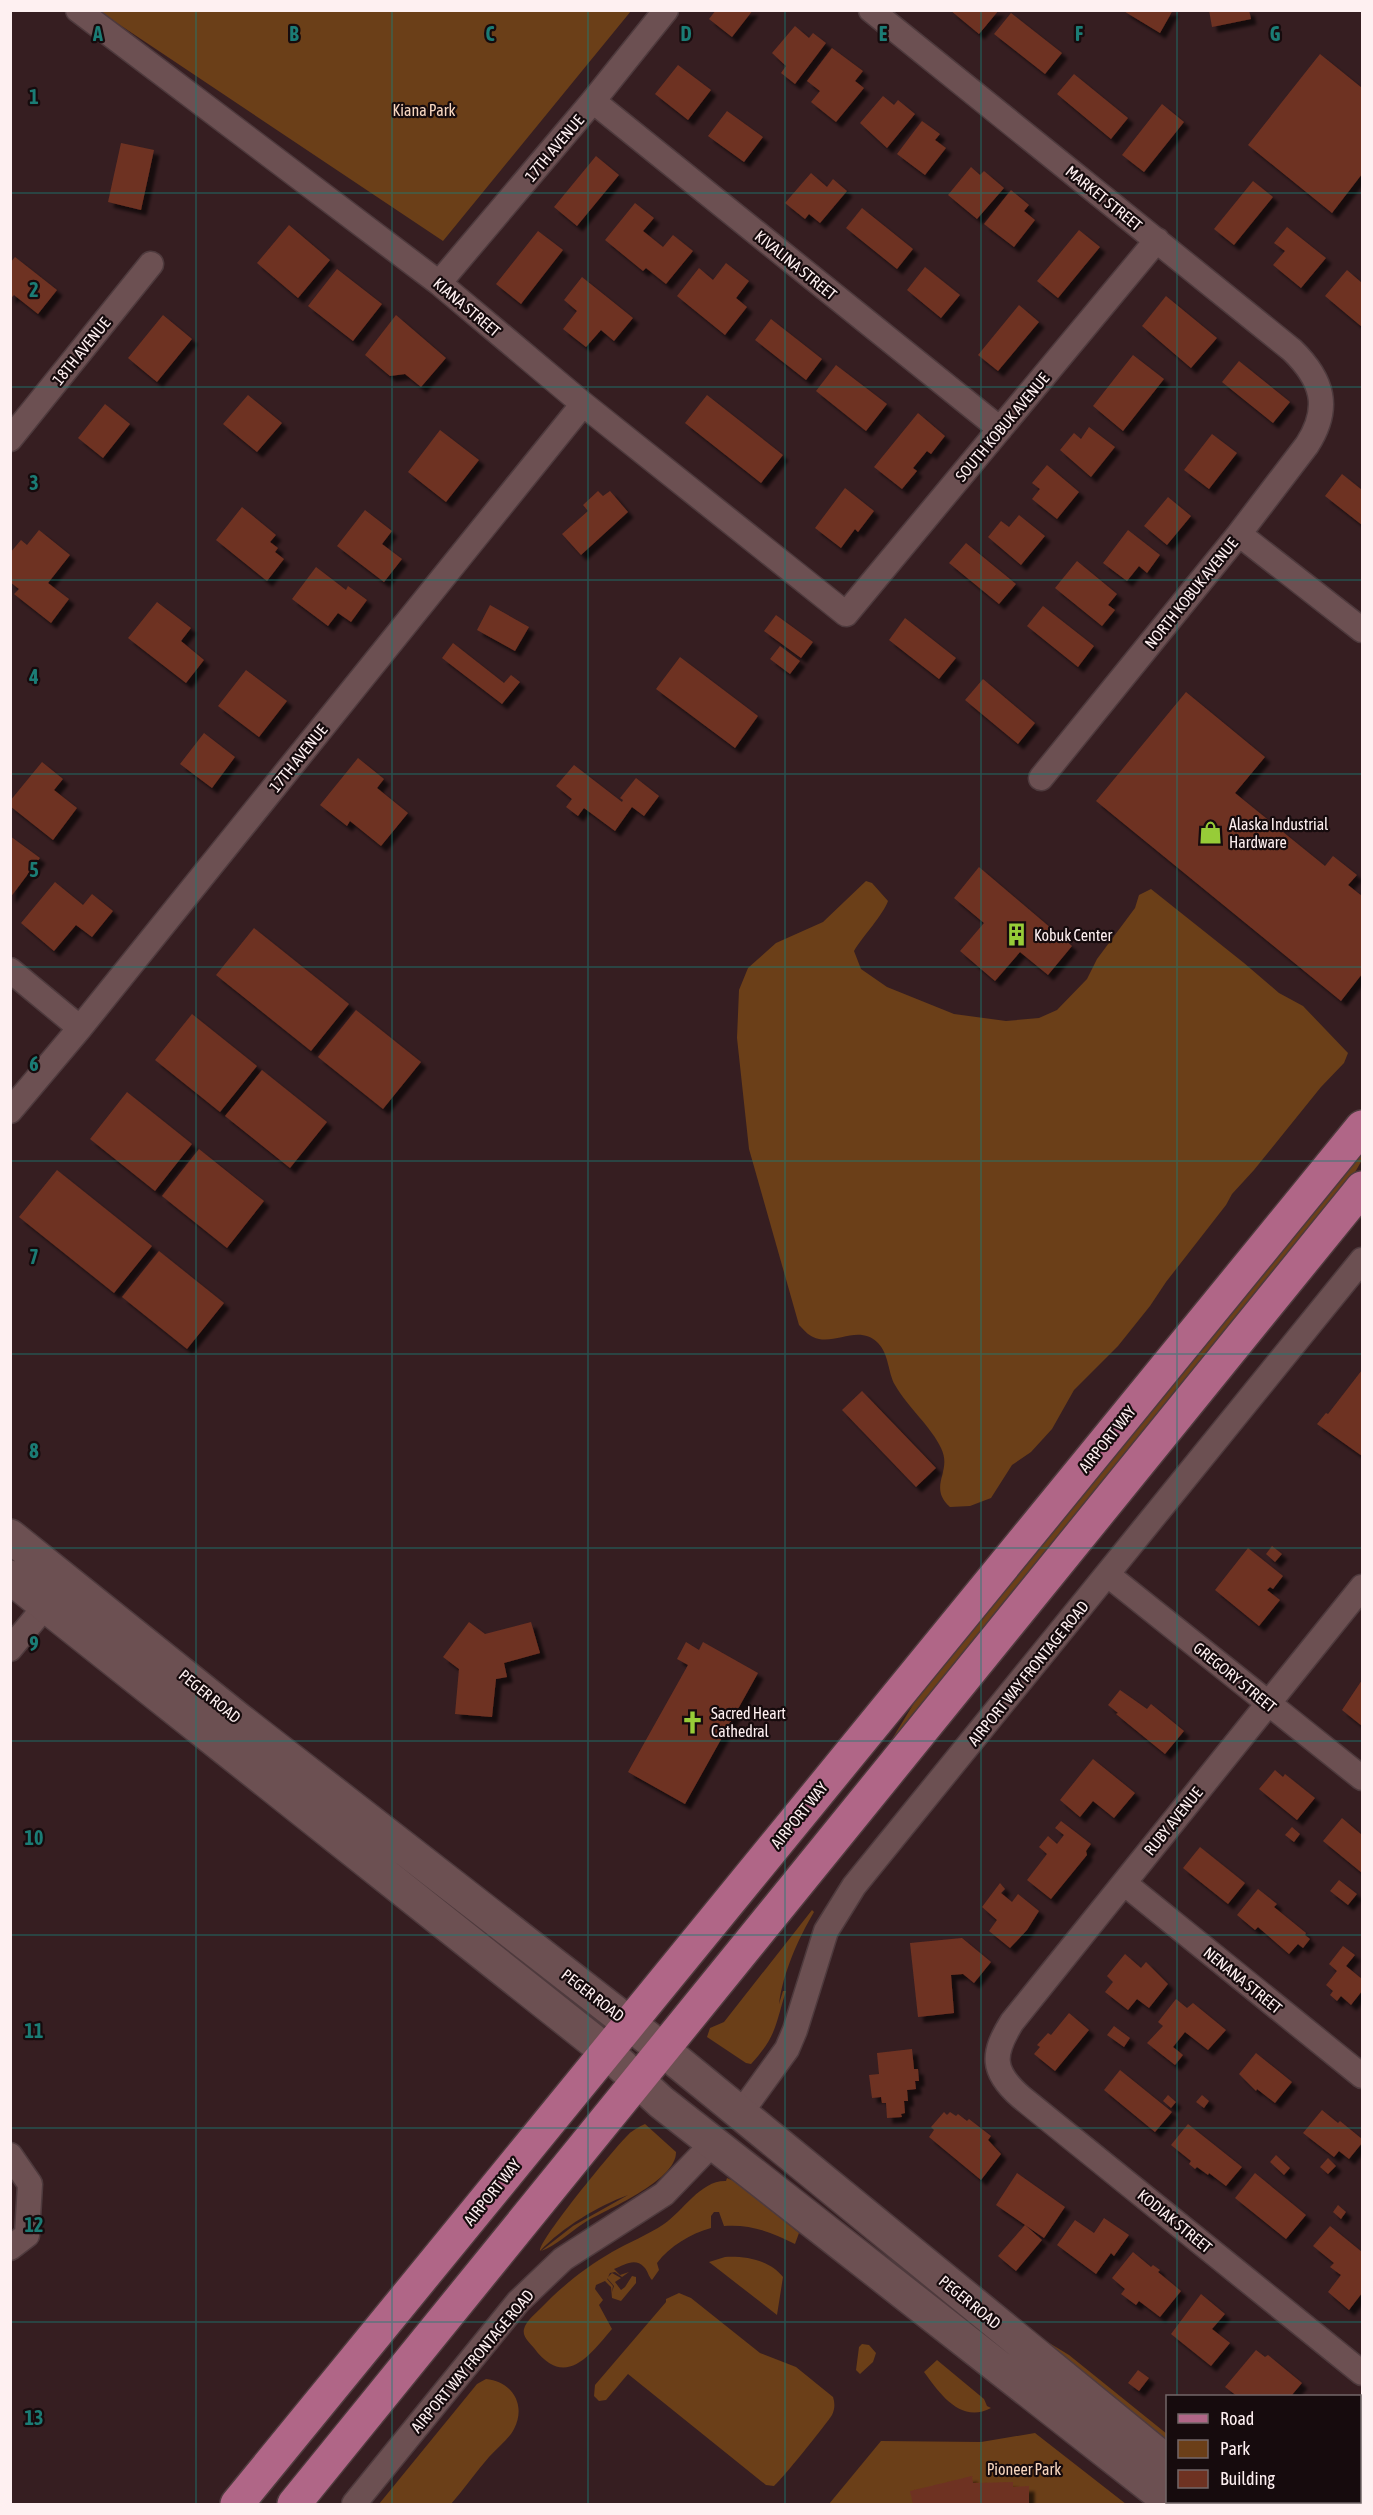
<svg xmlns="http://www.w3.org/2000/svg" width="1373" height="2515" font-family="'Asap Condensed',sans-serif">
	<style>
		.green { fill: #6b3f18 }
		.building { fill: #6e3222; filter: url(#shadow) }
		.lines { fill: none; stroke-linecap: round; stroke-linejoin: round }
		.street-casing { stroke: #4e3a3d; stroke-width: 27 }
		.secondary-casing { stroke: #4e3a3d; stroke-width: 36 }
		.primary-casing { stroke: #4e3a3d; stroke-width: 36 }
		.street { stroke: #6c5052; stroke-width: 24 }
		.secondary { stroke: #6c5052; stroke-width: 33 }
		.primary { stroke: #b06687; stroke-width: 33 }
		.grid { fill: none; stroke: #1b7c75; stroke-width: 1.5; stroke-opacity: 0.55 }
		.labels { text-anchor: middle; stroke-width: 4.5; stroke-linejoin: round; paint-order: stroke }
		.park-label { font-size: 16px; fill: #f8d7c0; stroke: #160b0d }
		.street-label { font-size: 16px; fill: #fef0f1; stroke: #160b0d }
		.poi-label { font-size: 16px; fill: #fef0f1; stroke: #160b0d; text-anchor: start }
		.grid-label { font-size: 20px; text-anchor: middle; font-weight: bold; fill: #1b7c75; stroke: #160b0d; stroke-width: 4.5; stroke-linejoin: round; paint-order: stroke }
	</style>
	<defs>
		<filter id="shadow"><feDropShadow dx="5.5" dy="5.5" stdDeviation="1.5" flood-color="#0009"/></filter>
	</defs>
	<rect width="100%" height="100%" fill="#361e21"/>
	<path class="green" d="M99 11 631 10V11L443 241Z
		M866 881 872 883 888 901C883 915 863 936 854 951L861 969 887 987 954 1014 1006 1021 1039 1018 1057 1010 1087 979 1097 959 1135 908 1139 895 1151 889 1244 963 1279 993 1303 1006 1348 1053 1344 1063 1321 1087 1254 1170 1232 1194 1226 1205 1166 1282 1150 1306 1118 1346 1074 1390 1052 1429 1031 1452 1012 1465 991 1498 970 1506 950 1507C927 1486 953 1472 941 1448 932 1428 907 1406 895 1385 888 1373 889 1354 878 1343 858 1323 834 1347 813 1337 808 1335 803 1329 799 1325L749 1149 737 1038 739 990 748 968 776 943 823 922Z
		M1362 1145V1160L1350 1181 893 1746 889 1744 922 1690Z
		M812 1910 814 1912C798 1939 783 1973 779 2004L783 1991H786C775 2025 777 2036 751 2064L746 2063 707 2037 710 2028 724 2022Z
		M645 2124 676 2152C677 2181 605 2210 584 2223 570 2232 556 2246 541 2251L573 2226 628 2195C598 2206 563 2227 540 2251 538 2241 613 2150 626 2137 631 2131 638 2127 645 2124Z
		M727 2178 736 2182 799 2233 795 2244C771 2232 750 2224 724 2226L719 2212H714L711 2216V2228C690 2234 670 2246 657 2263L659 2270 652 2280C648 2276 648 2271 644 2267 635 2257 624 2265 614 2269L620 2275 629 2272 622 2277 615 2272 610 2273 607 2279 613 2286 612 2292 614 2286 607 2278 612 2273 621 2278 615 2282 621 2290 625 2287 632 2276 636 2277V2283L621 2301 612 2298 611 2287 605 2281 596 2285 595 2289 603 2300 599 2305 612 2329C590 2355 565 2390 534 2348 530 2343 522 2337 524 2329 526 2321 535 2314 541 2308 561 2287 586 2267 612 2252 629 2242 648 2235 664 2224 683 2211 701 2180 726 2181Z
		M725 2257C746 2256 770 2260 783 2277L777 2315 709 2262Z
		M679 2293 691 2298 760 2353 796 2367 833 2397C835 2403 835 2409 832 2415 828 2422 780 2482 774 2486L766 2485 628 2374 606 2400 599 2401 594 2396 595 2385 666 2302V2299Z
		M1046 2341 1069 2355 1167 2434V2441Z
		M862 2344 869 2345 876 2353 873 2362 860 2374 856 2370 859 2347Z
		M937 2360 984 2399 987 2406 991 2408C961 2424 940 2394 924 2372Z
		M486 2379C511 2381 527 2404 514 2429 509 2439 497 2448 489 2457 476 2472 464 2489 451 2504H379L477 2384Z
		M1035 2433 1126 2504H829L881 2441 981 2442Z"/>
	<path class="building" d="M716 10H753L732 37 709 19Z
		M950 10H999L979 34Z
		M1122 10H1173L1160 33Z
		M1209 10H1249L1251 19 1212 27Z
		M1011 13 1062 53 1045 74 994 34Z
		M795 26 809 38 813 33 826 43 795 84 781 73 786 66 772 53Z
		M832 48 863 71 855 81 864 88 836 122 811 102 820 91 807 81Z
		M1320 54 1362 88V174L1332 213 1248 145Z
		M678 65 711 90 688 120 655 94Z
		M1074 74 1128 118 1111 139 1057 94Z
		M883 96 894 105 898 100 915 114 887 148 860 123Z
		M1162 104 1184 122 1144 172 1122 155Z
		M727 111 763 137 744 162 708 136Z
		M922 121 940 134 935 140 946 148 925 175 897 154Z
		M121 143 154 150 141 210 108 202Z
		M596 156 619 175 577 226 554 207Z
		M971 167 980 175 984 171 1004 188 977 219 948 195Z
		M811 173 827 187 833 179 847 191 820 223 809 214 805 219 785 203Z
		M1253 181 1273 197 1234 245 1214 229Z
		M1011 190 1029 205 1024 211 1035 220 1014 247 984 224Z
		M635 203 654 218 643 231 663 247 673 235 693 251 666 284 646 268 643 271 605 240Z
		M862 208 913 249 897 269 846 228Z
		M289 225 330 260 298 298 257 263Z
		M1287 227 1326 258 1301 288 1273 265 1285 251 1274 243Z
		M1079 230 1100 247 1058 298 1037 281Z
		M538 231 563 250 521 304 496 284Z
		M15 257 57 290 38 314 14 295 10 299V263Z
		M726 263 749 281 736 298 747 307 725 335 677 296 699 268 713 280Z
		M925 267 960 295 941 318 907 290Z
		M337 269 382 304 353 341 308 306Z
		M1347 270 1362 283V327L1325 296Z
		M582 277 633 318 614 341 601 330 586 347 563 329 577 311 564 300Z
		M1166 296 1217 338 1191 368 1142 326Z
		M1019 305 1039 322 998 371 978 355Z
		M163 315 192 339 157 382 128 358Z
		M396 315 446 358 421 387 405 374 390 376 365 355Z
		M771 319 822 359 806 380 755 340Z
		M1133 355 1164 379 1123 431 1093 406Z
		M1239 361 1290 402 1273 423 1222 382Z
		M836 365 887 404 866 431 816 391Z
		M248 395 282 423 257 452 223 424Z
		M707 395 783 455 761 483 685 423Z
		M105 404 130 424 103 458 78 438Z
		M918 413 945 436 931 454 927 451 913 468 917 471 902 489 874 467Z
		M1089 427 1115 447 1091 477 1060 450 1074 433 1081 439Z
		M440 430 479 460 446 502 408 472Z
		M1212 434 1237 453 1209 489 1184 470Z
		M1047 465 1079 492 1057 519 1032 499 1040 489 1032 483Z
		M1342 474 1362 490V525L1325 496Z
		M845 488 874 511 858 532 855 529 841 548 815 528Z
		M598 491 603 496 610 491 628 512 581 555 562 534 588 511 583 505Z
		M1168 497 1191 516 1167 545 1144 526Z
		M242 507 276 535 270 542 278 548 275 552 284 559 267 581 216 540Z
		M365 510 392 531 382 544 402 559 384 582 337 546Z
		M1019 515 1045 536 1021 565 988 537 1001 521 1009 527Z
		M39 530 70 555 48 583 69 599 51 623 14 594 19 589 10 582V553L21 540 27 545Z
		M1128 530 1160 555 1147 573 1139 566 1127 581 1103 563Z
		M966 543 1016 584 999 604 949 563Z
		M1077 561 1117 594 1108 605 1115 610 1102 626 1055 588Z
		M316 567 346 590 348 586 367 600 351 622 338 613 328 626 292 599Z
		M157 602 191 628 181 641 204 660 186 683 128 638Z
		M490 605 529 627 515 651 477 630Z
		M1043 606 1094 646 1078 667 1027 626Z
		M776 615 813 642 801 658 764 631Z
		M905 618 956 658 939 679 889 640Z
		M453 643 504 683 511 675 520 682 502 704 442 658Z
		M780 646 800 661 790 674 770 659Z
		M680 657 758 716 735 748 656 689Z
		M246 670 287 701 259 737 218 706Z
		M983 679 1035 723 1018 744 965 700Z
		M1186 692 1265 757 1235 793 1325 866 1333 856 1357 875 1348 885 1362 896V974L1341 1001 1096 801Z
		M204 733 235 757 212 788 180 764Z
		M358 758 384 779 377 788 408 813 381 846 350 821 347 826 320 805Z
		M42 762 63 779 54 790 77 808 53 840 10 806V801Z
		M574 765 622 802 623 800 620 798 636 778 659 796 644 816 632 807 615 831 584 808 578 816 566 807 572 799 556 786Z
		M10 836 40 858 10 898Z
		M979 867 1072 946 1048 975 1020 952 995 981 960 951 984 923 954 898Z
		M55 882 83 905 92 894 113 911 92 937 76 925 54 951 21 923Z
		M254 928 349 1004 311 1051 216 975Z
		M356 1010 421 1062 383 1109 318 1057Z
		M192 1014 257 1066 220 1112 155 1060Z
		M262 1070 327 1122 290 1168 225 1116Z
		M127 1092 192 1144 155 1191 90 1139Z
		M199 1149 264 1201 227 1248 162 1196Z
		M57 1170 152 1246 114 1293 19 1217Z
		M159 1251 224 1303 187 1349 122 1297Z
		M1362 1370V1456L1317 1424 1326 1413 1328 1414Z
		M862 1391 936 1468 916 1487 842 1410Z
		M1272 1546 1282 1554 1275 1562 1266 1554Z
		M1248 1548 1283 1576 1273 1589 1270 1587 1267 1590 1280 1600 1259 1626 1215 1590Z
		M469 1622 485 1634 531 1622 540 1653 504 1663 507 1677 496 1679 492 1717 455 1714 459 1669 443 1657Z
		M686 1642 699 1650 703 1642 758 1673 685 1804 628 1772 688 1665 677 1659Z
		M1362 1680V1726L1342 1710Z
		M1120 1690 1147 1709 1151 1704 1184 1731 1165 1754 1116 1714 1118 1713 1108 1705Z
		M1093 1759 1135 1793 1114 1818 1093 1801 1080 1817 1060 1800Z
		M1275 1770 1283 1777 1285 1774 1315 1798 1297 1820 1259 1789Z
		M1342 1818 1362 1835V1873L1323 1841Z
		M1061 1821 1091 1844 1086 1851 1087 1855 1051 1899 1027 1880 1047 1854 1039 1847 1048 1836 1057 1844 1064 1835 1055 1828Z
		M1292 1827 1300 1834 1294 1842 1285 1835Z
		M1200 1847 1245 1883 1228 1904 1183 1868Z
		M1339 1880 1357 1894 1348 1905 1330 1891Z
		M1000 1883 1005 1889 1001 1893 1012 1902 1018 1894 1039 1911 1027 1930 1010 1948 989 1931 997 1920 982 1907Z
		M1258 1889 1277 1904 1274 1907 1306 1933 1305 1935 1310 1939 1303 1948 1298 1944 1289 1954 1258 1927 1255 1930 1237 1915Z
		M962 1938 991 1962 974 1983 963 1974 951 1975 954 2013 918 2017 910 1943Z
		M1343 1946 1355 1955 1346 1966 1362 1979V1991L1351 2005 1341 1996 1337 2001 1330 1995 1333 1991 1326 1985 1337 1971 1329 1964Z
		M1125 1954 1141 1968 1146 1962 1168 1984 1149 2008 1137 1999 1128 2010 1105 1992 1113 1982 1107 1976Z
		M1176 1999 1187 2008 1193 2003 1226 2030 1208 2050 1185 2032 1173 2047 1183 2055 1175 2065 1147 2043 1163 2026 1158 2022Z
		M1069 2013 1089 2030 1055 2071 1034 2054 1040 2047 1037 2045 1048 2033 1051 2035Z
		M1114 2026 1130 2038 1124 2047 1107 2035Z
		M912 2049 914 2069H918L919 2081H915L916 2089 907 2090 908 2101H904L905 2113 901 2114 902 2117 887 2118 886 2103H882L881 2097 872 2098 869 2075 879 2074 877 2053Z
		M1256 2053 1292 2082 1275 2103 1257 2089 1256 2091 1239 2074Z
		M1120 2070 1172 2112 1155 2132 1104 2090Z
		M1168 2095 1176 2102 1171 2108 1163 2101Z
		M1202 2095 1209 2101 1204 2108 1196 2102Z
		M1322 2110 1338 2123 1340 2121 1362 2139V2143L1349 2159 1339 2151 1334 2157 1303 2133Z
		M944 2112 947 2115 950 2112 956 2116 958 2114 967 2121 969 2119 991 2136 988 2140 1001 2154 981 2180 929 2137 934 2130 931 2127Z
		M1188 2124 1242 2167 1226 2186 1209 2173 1208 2175 1197 2167 1195 2169 1189 2164 1191 2161 1171 2145Z
		M1276 2155 1290 2168 1284 2175 1270 2162Z
		M1328 2158 1336 2166 1328 2174 1320 2167Z
		M1017 2173 1065 2207 1044 2238 996 2205Z
		M1255 2173 1306 2215 1286 2239 1235 2198Z
		M1338 2205 1346 2212 1341 2219 1333 2212Z
		M1104 2218 1129 2235 1114 2256 1111 2253 1096 2274 1057 2245 1075 2220 1094 2233Z
		M1025 2225 1042 2240 1016 2271 998 2256Z
		M1330 2226 1362 2252V2293L1349 2310 1328 2292 1341 2275 1330 2267 1334 2263 1313 2246Z
		M1133 2252 1151 2267 1153 2265 1160 2270 1158 2272 1181 2291 1160 2317 1139 2301 1136 2305 1121 2294 1125 2289 1112 2278Z
		M1201 2294 1225 2314 1212 2329 1230 2343 1211 2366 1171 2334Z
		M1256 2350 1265 2357 1268 2355 1302 2383 1291 2396H1237L1225 2387Z
		M1138 2370 1149 2378 1139 2391 1128 2383Z
		M1362 2462V2497L1360 2495V2466Z
		M972 2476 973 2483 1013 2482V2487L1029 2486V2504H913L910 2491Z"/>
	<g class="lines">
		<defs>
			<path id="street" d="M78 10 439 283 583 404 846 614 1157 240
				M871 10 1292 350C1323 380 1331 408 1307 445L1239 534 1041 778
				M593 101 1000 429
				M439 283 593 101 666 10
				M10 439 151 264
				M1239 534 1362 630
				M10 970 80 1028
				M10 1111 80 1028 583 404
				M1108 1575 1362 1778
				M1362 1587 1012 2022C992 2054 991 2071 1021 2097L1362 2373
				M10 1649 56 1593
				M1124 1883 1362 2076
				M740 2114 787 2049 795 2030 826 1931 854 1886 1362 1260
				M10 2155 30 2184 27 2235 10 2248
				M354 2504 518 2302 563 2259 664 2194 714 2142"/>
			<path id="secondary" d="M10 1536 238 1719 662 2049 1168 2463
				M10 1577 606 2051 661 2102 1168 2500
				M1215 2502 1219 2504"/>
			<path id="primary" d="M237 2504 1362 1127
				M294 2504 1362 1188"/>
		</defs>
		<use href="#street" class="street-casing"/>
		<use href="#secondary" class="secondary-casing"/>
		<use href="#primary" class="primary-casing"/>
		<use href="#street" class="street"/>
		<use href="#secondary" class="secondary"/>
		<use href="#primary" class="primary"/>
	</g>
	<path class="grid" d="M196 10V2504M392 10V2504M588 10V2504M785 10V2504M981 10V2504M1177 10V2396M10 193H1362M10 387H1362M10 580H1362M10 774H1362M10 967H1362M10 1161H1362M10 1354H1362M10 1548H1362M10 1741H1362M10 1935H1362M10 2128H1362M10 2322H1362M1177 2502V2504"/>
	<defs>
		<symbol id="shop-bare" viewBox="-9 -9 18 18"><path d="M-5-2.5h2.3a2.7 3.5 0 0 1 5.4 0H5L5.5 6h-11ZM-1.5-2.5h3a1.5 2.3 0 0 0-3 0Z" fill="#97cc38" stroke="#160b0d" stroke-width="2.5" paint-order="stroke"/></symbol>
		<symbol id="building-bare" viewBox="-9 -9 18 18"><path d="M-4-6H4V6H1V3H-1V6H-4ZM-2.5-4.3h1.7v1.8h-1.7ZM.8-4.3h1.7v1.8H.8ZM-2.5-1h1.7V.8h-1.7ZM.8-1h1.7V.8H.8Z" fill="#97cc38" stroke="#160b0d" stroke-width="2.5" paint-order="stroke"/></symbol>
		<symbol id="church-bare" viewBox="-9 -9 18 18"><path d="M-1.2-6h2.4v3.5h3.3v2.4h-3.3V6h-2.4V-.1h-3.3v-2.4h3.3Z" fill="#97cc38" stroke="#160b0d" stroke-width="2.5" paint-order="stroke"/></symbol>
	</defs>
	<g fill-rule="evenodd">
		<use href="#shop-bare" x="1194" y="816" width="33" height="33"/>
		<use href="#building-bare" x="1000" y="918" width="33" height="33"/>
		<use href="#church-bare" x="676" y="1706" width="33" height="33"/>
	</g>
	<g class="labels">
		<g class="park-label">
			<text x="424" y="116">Kiana Park</text>
			<text x="1024" y="2475">Pioneer Park</text>
		</g>
		<g class="street-label">
			<text transform="translate(554 148) rotate(-50)" y="6">17TH AVENUE</text>
			<text transform="translate(1104 198) rotate(39)" y="6">MARKET STREET</text>
			<text transform="translate(796 265) rotate(39)" y="6">KIVALINA STREET</text>
			<text transform="translate(467 307) rotate(40)" y="6">KIANA STREET</text>
			<text transform="translate(81 351) rotate(-51)" y="6">18TH AVENUE</text>
			<text transform="translate(1002 427) rotate(-50)" y="6">SOUTH KOBUK AVENUE</text>
			<text transform="translate(1191 593) rotate(-51)" y="6">NORTH KOBUK AVENUE</text>
			<text transform="translate(298 758) rotate(-51)" y="6">17TH AVENUE</text>
			<text transform="translate(1107 1439) rotate(-51)" y="6">AIRPORT WAY</text>
			<text transform="translate(1028 1673) rotate(-51)" y="6">AIRPORT WAY FRONTAGE ROAD</text>
			<text transform="translate(1235 1677) rotate(39)" y="6">GREGORY STREET</text>
			<text transform="translate(210 1696) rotate(39)" y="6">PEGER ROAD</text>
			<text transform="translate(799 1815) rotate(-51)" y="6">AIRPORT WAY</text>
			<text transform="translate(1173 1821) rotate(-51)" y="6">RUBY AVENUE</text>
			<text transform="translate(1243 1980) rotate(39)" y="6">NENANA STREET</text>
			<text transform="translate(593 1995) rotate(38)" y="6">PEGER ROAD</text>
			<text transform="translate(492 2192) rotate(-51)" y="6">AIRPORT WAY</text>
			<text transform="translate(1175 2221) rotate(39)" y="6">KODIAK STREET</text>
			<text transform="translate(970 2302) rotate(39)" y="6">PEGER ROAD</text>
			<text transform="translate(472 2361) rotate(-50)" y="6">AIRPORT WAY FRONTAGE ROAD</text>
		</g>
		<g class="poi-label">
			<text x="1229" y="830">Alaska Industrial<tspan x="1229" dy="18">Hardware</tspan></text>
			<text x="1034" y="941">Kobuk Center</text>
			<text x="711" y="1719">Sacred Heart<tspan x="711" dy="18">Cathedral</tspan></text>
		</g>
	</g>
	<g class="grid-label">
		<text x="98" y="41">A</text>
		<text x="294" y="41">B</text>
		<text x="490" y="41">C</text>
		<text x="686" y="41">D</text>
		<text x="883" y="41">E</text>
		<text x="1079" y="41">F</text>
		<text x="1275" y="41">G</text>
		<text x="34" y="104">1</text>
		<text x="34" y="297">2</text>
		<text x="34" y="490">3</text>
		<text x="34" y="684">4</text>
		<text x="34" y="877">5</text>
		<text x="34" y="1071">6</text>
		<text x="34" y="1264">7</text>
		<text x="34" y="1458">8</text>
		<text x="34" y="1651">9</text>
		<text x="34" y="1845">10</text>
		<text x="34" y="2038">11</text>
		<text x="34" y="2232">12</text>
		<text x="34" y="2425">13</text>
	</g>
	<rect width="1373" height="2515" fill="none" stroke="#fef0f1" stroke-width="24"/>
	<rect x="1166" y="2395" width="195" height="108" fill="#160b0d" stroke="#736768" stroke-width="1.5"/>
	<rect x="1178" y="2414" width="30" height="9" fill="#b06687" stroke="#736768" stroke-width="1.5"/>
	<text x="1220" y="2425" font-size="18" fill="#fef0f1">Road</text>
	<rect x="1178" y="2440" width="30" height="18" fill="#6b3f18" stroke="#736768" stroke-width="1.5"/>
	<text x="1220" y="2455" font-size="18" fill="#fef0f1">Park</text>
	<rect x="1178" y="2470" width="30" height="18" fill="#6e3222" stroke="#736768" stroke-width="1.5"/>
	<text x="1220" y="2485" font-size="18" fill="#fef0f1">Building</text>
</svg>
